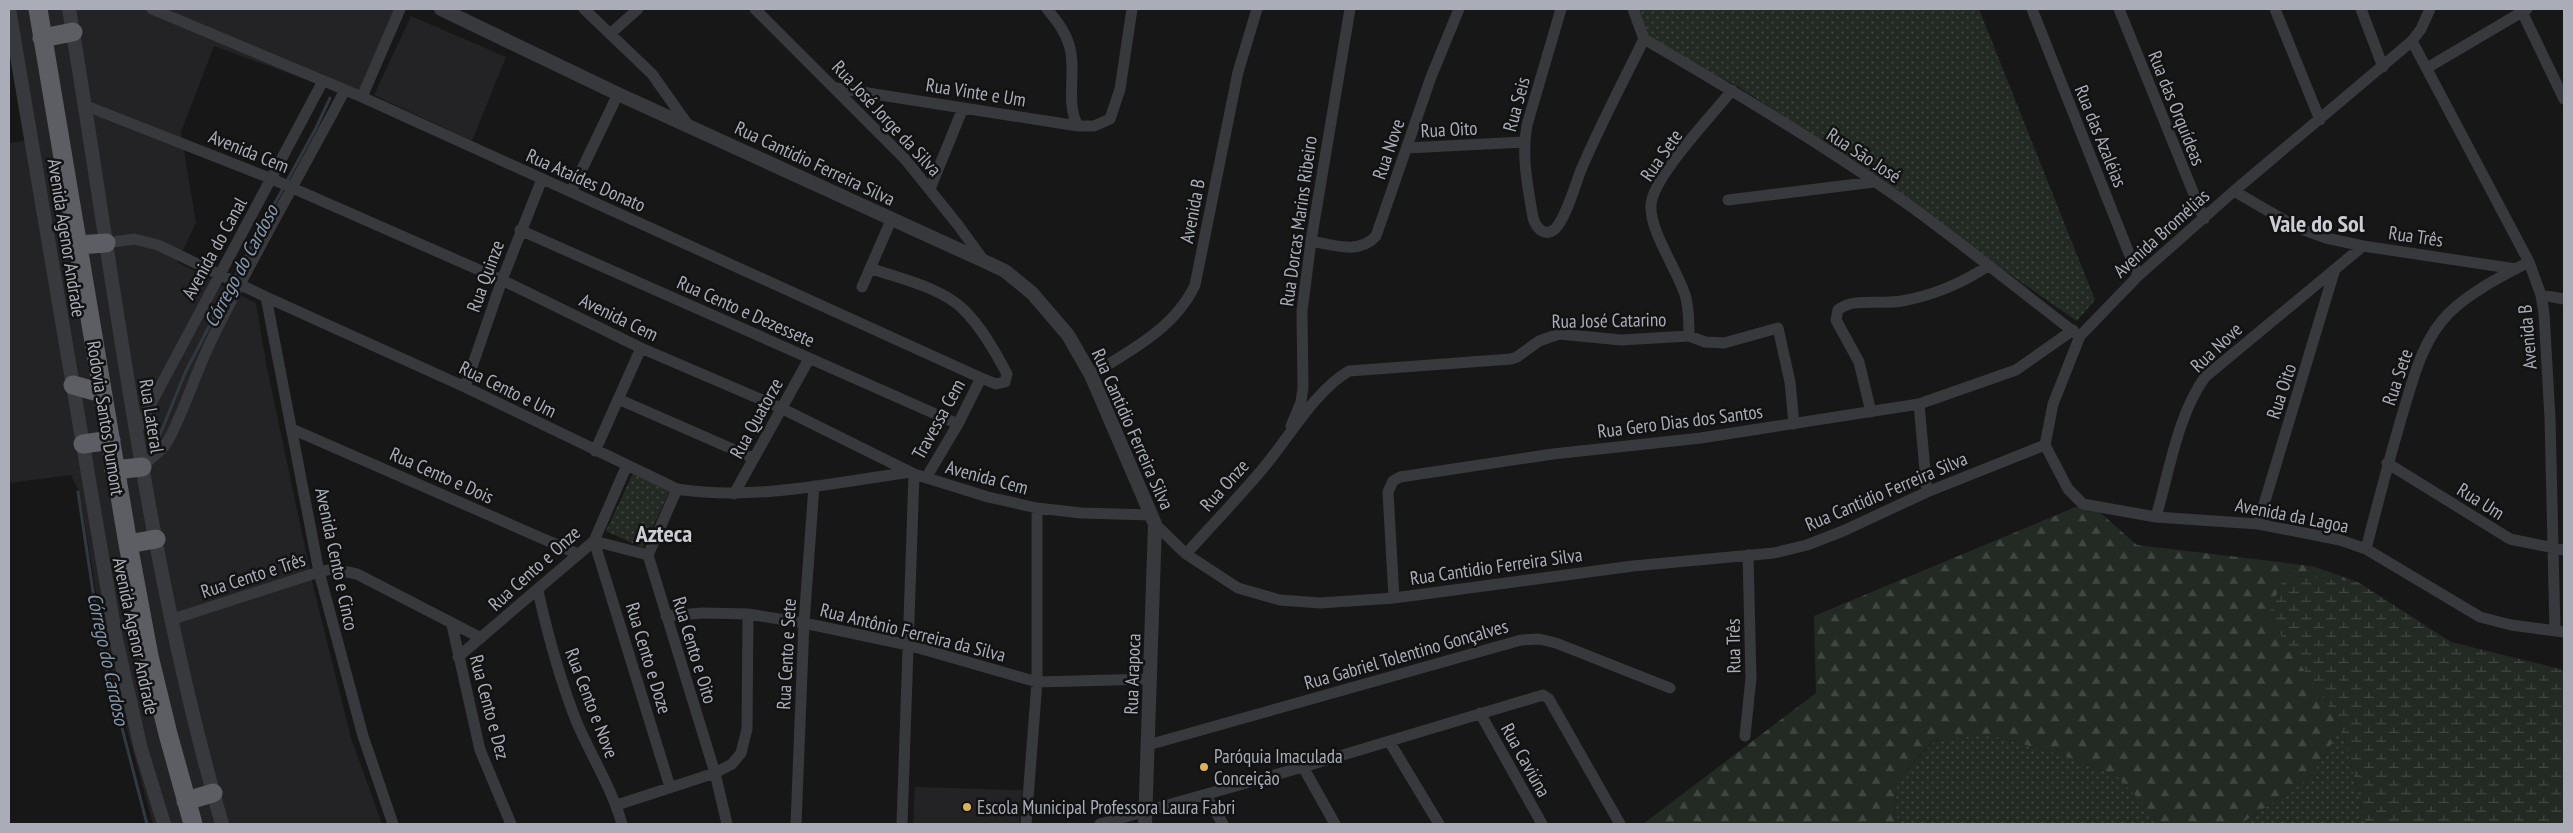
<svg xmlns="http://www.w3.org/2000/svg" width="2573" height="833" font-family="'PT Sans Narrow',sans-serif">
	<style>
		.built { fill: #232325 }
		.green { fill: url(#green-dots) }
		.forest { fill: url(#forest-firs) }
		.wetland { fill: url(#wetland-marsh) }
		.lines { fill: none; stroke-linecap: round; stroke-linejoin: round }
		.stream { stroke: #323840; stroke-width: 3 }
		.minor { stroke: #38393d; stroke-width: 11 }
		.tertiary { stroke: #38393d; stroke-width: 14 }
		.trunk { stroke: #5d5e64; stroke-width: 19 }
		.poi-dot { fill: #dcb44b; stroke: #121213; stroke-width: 2 }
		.labels { text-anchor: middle; stroke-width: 5; stroke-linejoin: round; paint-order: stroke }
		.street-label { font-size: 19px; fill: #aaadb7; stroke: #121213 }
		.poi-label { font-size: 19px; fill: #aaadb7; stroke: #121213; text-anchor: start }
		.water-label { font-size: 20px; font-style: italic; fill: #8698ad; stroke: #121213 }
		.district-label { font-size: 24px; font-weight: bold; fill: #cbcdd3; stroke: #121213 }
	</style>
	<defs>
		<pattern id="green-dots" width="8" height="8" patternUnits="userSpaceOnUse" patternTransform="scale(1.25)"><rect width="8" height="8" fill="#232a24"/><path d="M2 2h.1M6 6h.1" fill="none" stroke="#404642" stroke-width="1.8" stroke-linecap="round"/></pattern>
		<pattern id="forest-firs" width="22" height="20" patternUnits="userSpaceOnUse" patternTransform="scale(1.25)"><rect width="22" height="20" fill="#232a24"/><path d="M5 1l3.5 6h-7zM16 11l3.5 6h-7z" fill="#404642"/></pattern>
		<pattern id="wetland-marsh" width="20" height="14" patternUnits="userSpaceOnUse" patternTransform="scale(1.25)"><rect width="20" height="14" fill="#232a24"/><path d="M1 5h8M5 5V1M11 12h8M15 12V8" fill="none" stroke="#404642"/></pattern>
	</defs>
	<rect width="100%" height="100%" fill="#171718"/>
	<path class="built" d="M9 9H395L356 98 214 46 181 132 196 223 177 262 256 303 267 368 314 590 351 738 382 824H153L106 653 80 494 71 475 9 483V143L25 141Z
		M411 16 506 57 472 141 374 95Z
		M915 787 1022 790 1019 824H913Z"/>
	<path class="green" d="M1638 9H1979L2095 300 2077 321 1780 114 1734 84 1650 45Z
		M633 473 670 490 643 548 606 531Z
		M2342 727 2364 819 2369 824H2240L2310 778Z
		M1987 734 2062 755 2117 776 2162 824H1902L1894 814 1897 781 1934 741Z"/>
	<path class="forest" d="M2088 502 2137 545 2312 566 2358 582 2285 575 2268 615 2342 727 2310 778 2240 824H2162L2117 776 2062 755 1987 734 1933 741 1897 781 1894 814 1902 824H1643L1816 693 1814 616Z"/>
	<path class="wetland" d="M2285 575 2358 582 2451 642 2564 670V824H2369L2364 819 2342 727 2268 615Z"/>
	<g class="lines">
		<path class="stream" d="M234 278 316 128 330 98
			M159 437 185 373 231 284
			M78 492 102 651 147 824"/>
		<path class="minor" d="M152 9 362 97 981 378 996 384 1005 382 1007 374C995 351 982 328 964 310 941 287 900 279 870 268
			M584 9 652 74 688 125
			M755 9 905 159 958 225 984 261
			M1047 9C1058 22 1068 35 1071 53 1075 77 1066 104 1078 126
			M1561 9 1527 125C1521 157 1528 187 1533 218 1536 227 1544 238 1555 229 1566 218 1575 185 1581 170 1600 125 1623 82 1644 39
			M1633 9 1644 39C1735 92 1827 147 1913 208 1969 249 2023 293 2078 335
			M2032 9 2138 276
			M2119 9 2204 219
			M2275 9 2320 120
			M2361 9 2383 67
			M2430 9 2421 29 2412 41 2234 191 2138 276 2080 336 2053 404 2045 445 2068 489 2083 504 2156 517 2258 524 2340 540 2366 549 2480 617 2511 625 2564 632
			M2522 12 2564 99
			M610 34 638 9
			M2412 41 2529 262 2541 295 2544 313 2550 418 2555 631
			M2427 68 2527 9
			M836 88 1078 126H1094L1110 119 1120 89 1132 9
			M362 97 400 9
			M84 105 272 179 502 280 641 348 781 408 914 474 988 497 1037 508 1081 513 1151 515
			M1407 148 1524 142
			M930 189 963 108
			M2234 191 2296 227 2326 238 2363 246 2516 269
			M571 192 618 94
			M1728 200 1874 182
			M520 230 958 424
			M1311 241C1333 245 1359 255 1376 236L1431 77 1459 9
			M106 243 134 239 158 245 266 297 465 387 677 489C754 501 833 483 910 472
			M862 287 892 218
			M2541 295 2564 299
			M266 297 319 572 363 736 393 824
			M1689 336C1689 323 1689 310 1686 298 1679 272 1649 231 1651 205 1653 176 1713 115 1732 90
			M1091 375C1130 351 1175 328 1195 285L1238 72 1257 9
			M465 387 502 280 542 179
			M618 399 753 458
			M1919 404 1927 492
			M1871 412 1859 362 1836 320 1838 310C1853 297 1883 305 1902 301 1935 295 1961 284 1988 266
			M1291 426 1301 402 1303 388 1302 311 1311 241 1350 9
			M292 429 578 554
			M136 432 323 81
			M595 451 641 348
			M2387 463 2510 539 2564 550
			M142 467 164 447 171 435C187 403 197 369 213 337 254 254 301 173 345 90
			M926 478 958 424 981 378
			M677 489 648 555 715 773 727 824
			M734 494 809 359
			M2156 517C2169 472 2178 414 2205 377L2363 246
			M1155 524 1186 554 1238 588 1280 600 1320 603 1394 598 1633 566 1774 553 1807 545 1843 531 1927 492 2045 445
			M2258 524 2335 269
			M594 541 670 787
			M594 541 648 555
			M2366 549C2378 502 2390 456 2404 409 2414 376 2423 339 2449 313 2470 292 2502 276 2529 262
			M1186 554C1212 525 1240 496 1265 466 1290 436 1316 390 1349 371L1511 359 1517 357 1539 341 1559 334 1621 340 1689 336 1705 342 1724 343 1778 328 1790 382 1794 424
			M538 591C548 636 560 680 577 723 592 757 612 789 622 824
			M1394 598 1388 492 1393 481 1400 477 1553 454 1701 438 1919 404 2016 370 2073 330
			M666 616 703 613 748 614 804 623 908 645 1037 682 1151 679
			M170 620 319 572 332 569 357 574 481 638
			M452 625 480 750 511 824
			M458 657 594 541 627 465
			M1480 713 1542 824
			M1745 736 1751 678 1748 555
			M1389 741 1439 824
			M1148 745 1521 640 1539 639 1556 643 1670 688
			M1303 767 1335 824
			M1205 795 1223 824
			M617 805 715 773 732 764 741 753 747 729 748 614
			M796 824 804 623 814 486
			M902 824 914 474
			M1026 824 1037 682V508
			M1100 824 1303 767 1543 695 1549 699 1620 824"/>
		<path class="tertiary" d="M9 9 116 639 141 749 164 824
			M69 9C115 281 145 558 222 824
			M441 9 618 94 984 261 1005 271 1032 293 1068 335 1091 375 1155 524 1145 824"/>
		<path class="trunk" d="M38 9 128 544 149 656 168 734 193 824
			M42 38 73 32
			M78 245 106 243
			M73 385 102 393
			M83 444 111 440
			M114 470 142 467
			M128 544 156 539
			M186 801 213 793"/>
	</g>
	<g class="poi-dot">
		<circle cx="1204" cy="767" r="5"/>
		<circle cx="967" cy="807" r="5"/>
	</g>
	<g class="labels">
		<g class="street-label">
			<text transform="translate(976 92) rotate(9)" y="7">Rua Vinte e Um</text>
			<text transform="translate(1516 104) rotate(-75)" y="7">Rua Seis</text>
			<text transform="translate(2177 108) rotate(68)" y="7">Rua das Orquídeas</text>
			<text transform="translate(887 118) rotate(47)" y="7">Rua José Jorge da Silva</text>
			<text transform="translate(1449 129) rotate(-3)" y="7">Rua Oito</text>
			<text transform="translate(2101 136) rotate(68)" y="7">Rua das Azaléias</text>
			<text transform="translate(1388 149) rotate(-71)" y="7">Rua Nove</text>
			<text transform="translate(249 151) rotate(22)" y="7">Avenida Cem</text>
			<text transform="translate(1661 155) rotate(-55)" y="7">Rua Sete</text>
			<text transform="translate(1864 155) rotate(33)" y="7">Rua São José</text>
			<text transform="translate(815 163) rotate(25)" y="7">Rua Cantidio Ferreira Silva</text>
			<text transform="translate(586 180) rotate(24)" y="7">Rua Ataídes Donato</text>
			<text transform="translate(1192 211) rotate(-79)" y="7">Avenida B</text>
			<text transform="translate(1298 221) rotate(-82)" y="7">Rua Dorcas Marins Ribeiro</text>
			<text transform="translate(2161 233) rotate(-42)" y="7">Avenida Bromélias</text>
			<text transform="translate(2416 236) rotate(8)" y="7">Rua Três</text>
			<text transform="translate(67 238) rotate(81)" y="7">Avenida Agenor Andrade</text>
			<text transform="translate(214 248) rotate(-61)" y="7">Avenida do Canal</text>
			<text transform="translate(485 276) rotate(-70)" y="7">Rua Quinze</text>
			<text transform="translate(746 311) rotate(24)" y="7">Rua Cento e Dezessete</text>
			<text transform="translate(619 317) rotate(26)" y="7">Avenida Cem</text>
			<text transform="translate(1609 320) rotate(-1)" y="7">Rua José Catarino</text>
			<text transform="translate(2527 337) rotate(-95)" y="7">Avenida B</text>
			<text transform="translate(2216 347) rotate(-43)" y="7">Rua Nove</text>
			<text transform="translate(2397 377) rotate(-71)" y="7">Rua Sete</text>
			<text transform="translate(508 389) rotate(26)" y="7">Rua Cento e Um</text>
			<text transform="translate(2281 391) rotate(-72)" y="7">Rua Oito</text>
			<text transform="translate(152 416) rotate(81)" y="7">Rua Lateral</text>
			<text transform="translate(106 418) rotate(81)" y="7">Rodovia Santos Dumont</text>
			<text transform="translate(756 418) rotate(-61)" y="7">Rua Quatorze</text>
			<text transform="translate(938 419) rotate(-61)" y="7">Travessa Cem</text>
			<text transform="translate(1680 421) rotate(-7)" y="7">Rua Gero Dias dos Santos</text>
			<text transform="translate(1133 429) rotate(66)" y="7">Rua Cantidio Ferreira Silva</text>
			<text transform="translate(442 475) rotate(24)" y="7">Rua Cento e Dois</text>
			<text transform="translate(987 477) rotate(15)" y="7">Avenida Cem</text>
			<text transform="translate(1224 485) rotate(-48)" y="7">Rua Onze</text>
			<text transform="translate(1886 491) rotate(-23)" y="7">Rua Cantidio Ferreira Silva</text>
			<text transform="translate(2481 501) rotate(32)" y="7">Rua Um</text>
			<text transform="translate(2292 515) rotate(11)" y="7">Avenida da Lagoa</text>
			<text transform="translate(337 559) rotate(78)" y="7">Avenida Cento e Cinco</text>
			<text transform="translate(1496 566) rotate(-8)" y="7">Rua Cantidio Ferreira Silva</text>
			<text transform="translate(534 568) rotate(-42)" y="7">Rua Cento e Onze</text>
			<text transform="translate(253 575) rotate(-18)" y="7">Rua Cento e Três</text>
			<text transform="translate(913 632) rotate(14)" y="7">Rua Antônio Ferreira da Silva</text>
			<text transform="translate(136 636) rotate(78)" y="7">Avenida Agenor Andrade</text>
			<text transform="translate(1733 646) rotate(-91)" y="7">Rua Três</text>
			<text transform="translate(695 650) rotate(73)" y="7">Rua Cento e Oito</text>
			<text transform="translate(786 654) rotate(-87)" y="7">Rua Cento e Sete</text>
			<text transform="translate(1406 654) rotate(-16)" y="7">Rua Gabriel Tolentino Gonçalves</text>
			<text transform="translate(649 658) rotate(73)" y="7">Rua Cento e Doze</text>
			<text transform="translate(1132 674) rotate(-88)" y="7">Rua Arapoca</text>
			<text transform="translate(592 703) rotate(69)" y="7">Rua Cento e Nove</text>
			<text transform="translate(490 707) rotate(75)" y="7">Rua Cento e Dez</text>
			<text transform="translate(1526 760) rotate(61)" y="7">Rua Caviúna</text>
		</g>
		<g class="poi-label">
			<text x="1214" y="763">Paróquia Imaculada<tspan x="1214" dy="22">Conceição</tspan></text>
			<text x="977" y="814">Escola Municipal Professora Laura Fabri</text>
		</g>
		<g class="water-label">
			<text transform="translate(241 266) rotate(-62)" y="7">Córrego do Cardoso</text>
			<text transform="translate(108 659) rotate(78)" y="7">Córrego do Cardoso</text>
		</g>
		<g class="district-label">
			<text x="2317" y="232">Vale do Sol</text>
			<text x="664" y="542">Azteca</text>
		</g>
	</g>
	<rect width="2573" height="833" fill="none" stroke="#aaadb7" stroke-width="20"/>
</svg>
